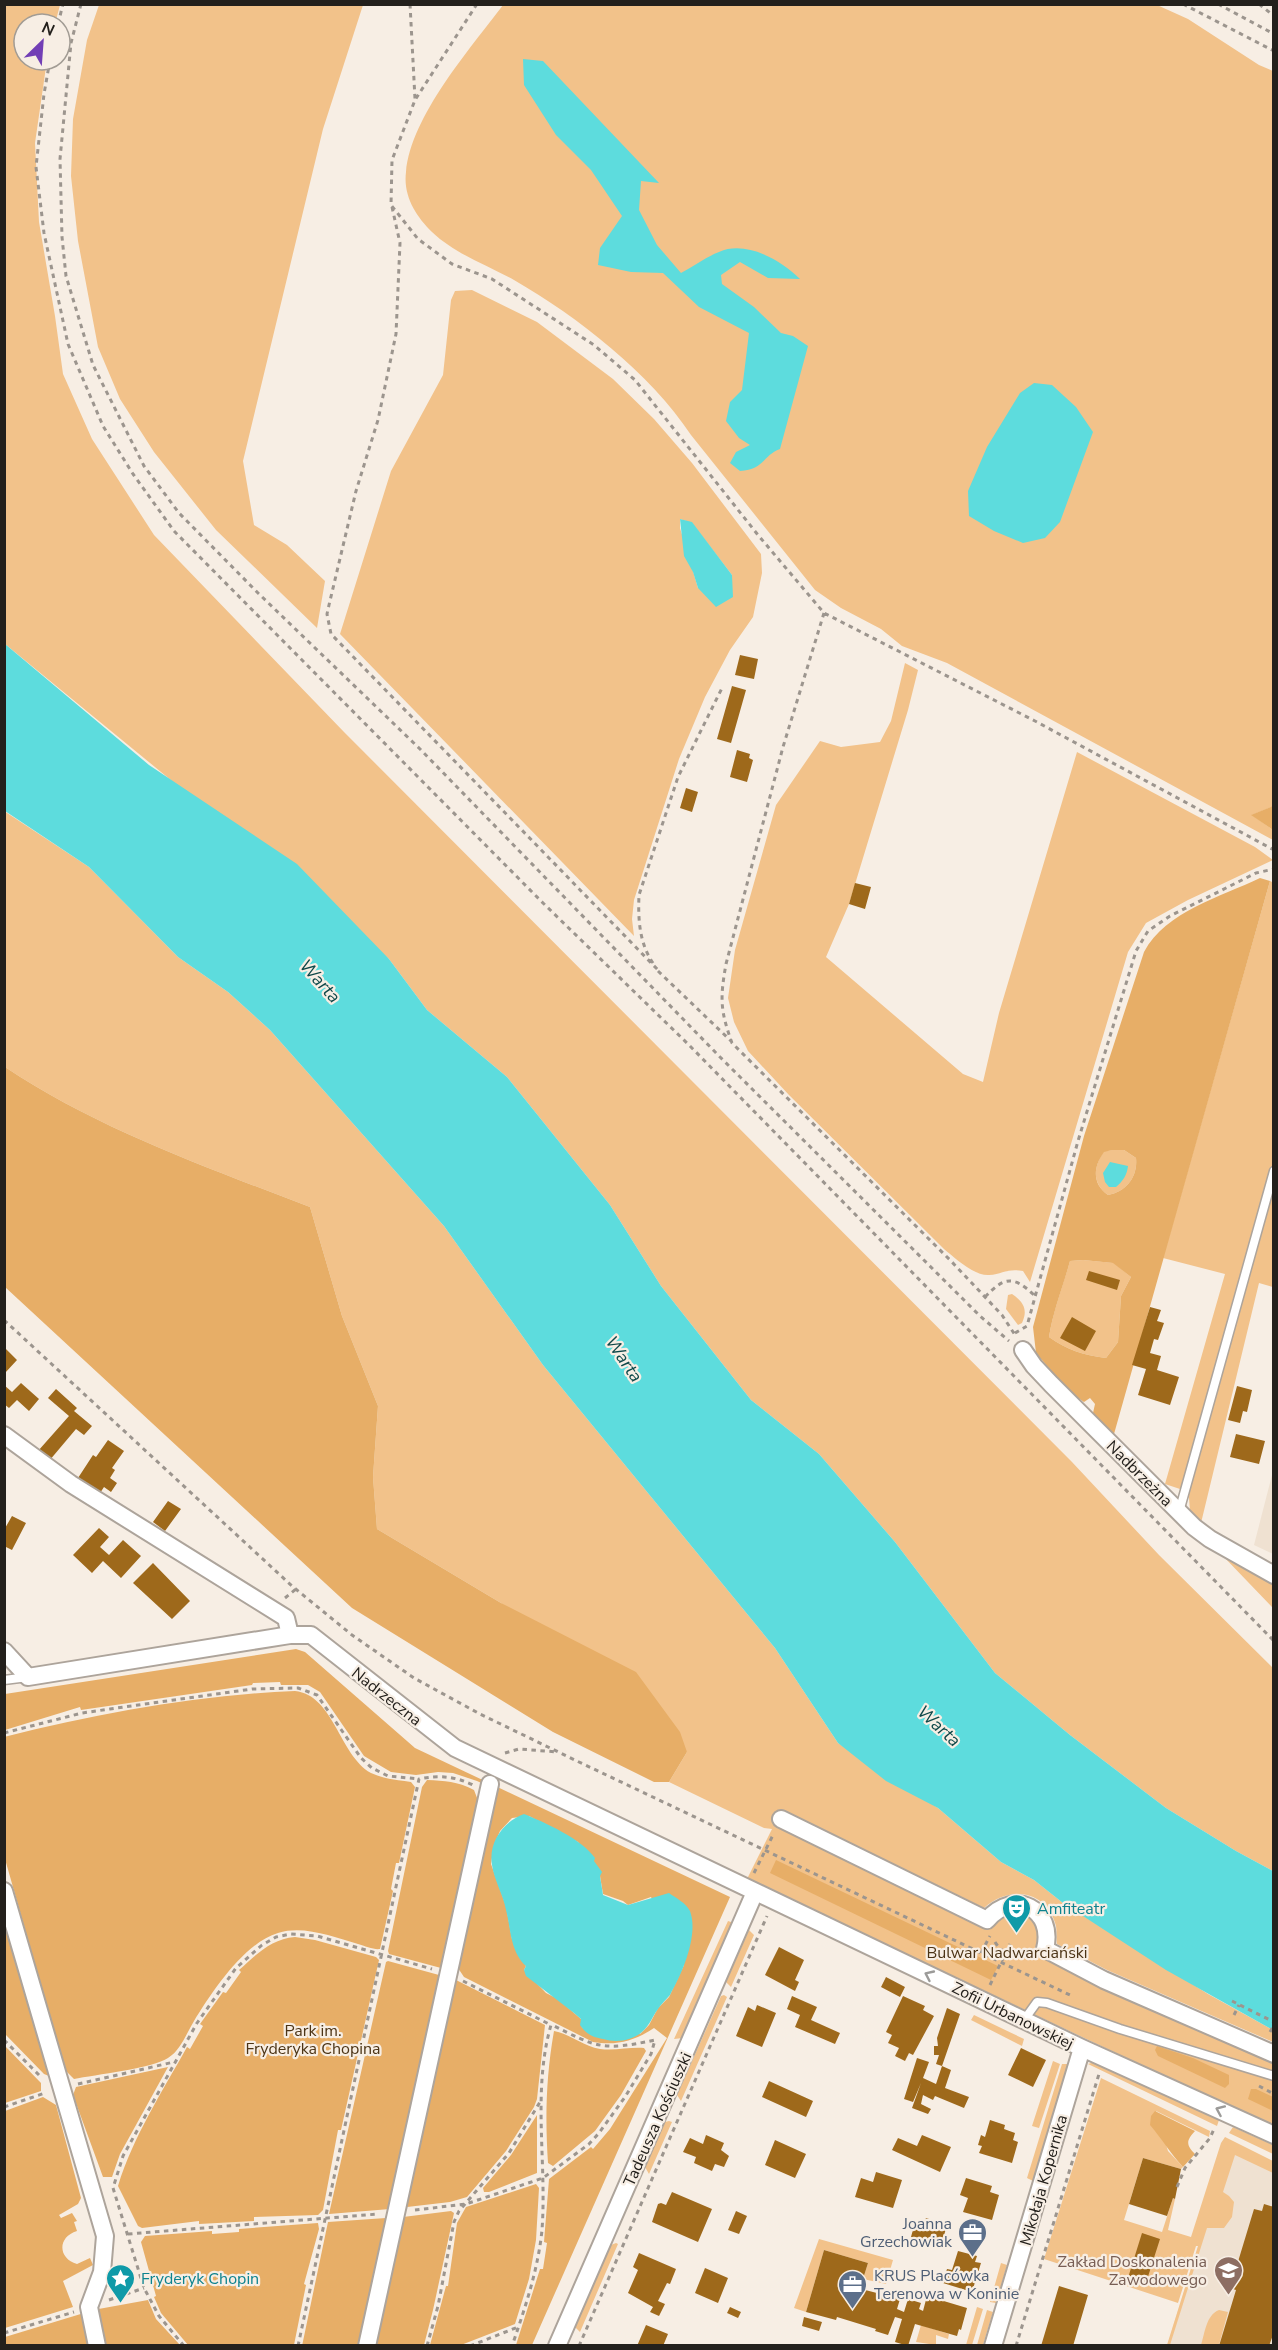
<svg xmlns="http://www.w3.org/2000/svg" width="1278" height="2350" font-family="'Nunito Sans',sans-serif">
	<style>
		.built { fill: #efe1d1 }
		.green { fill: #f2c28a; fill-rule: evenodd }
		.forest { fill: #e7ae67; fill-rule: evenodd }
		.water { fill: #5ddcdd }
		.building { fill: #9e691b }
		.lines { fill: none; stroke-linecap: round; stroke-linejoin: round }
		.lane-casing { stroke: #ada49b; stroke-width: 11 }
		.street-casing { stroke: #ada49b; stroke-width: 20 }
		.path { stroke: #9c958e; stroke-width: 3; stroke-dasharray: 4.5 4.5; stroke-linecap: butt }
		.lane { stroke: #fff; stroke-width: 8 }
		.street { stroke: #fff; stroke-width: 16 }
		.oneway { stroke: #9c9b99 }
		.labels { text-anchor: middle; stroke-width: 4.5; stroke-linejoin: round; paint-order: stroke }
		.street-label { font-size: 16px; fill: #23201c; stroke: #f7eee4 }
		.culture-label { font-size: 16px; fill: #0d838f; stroke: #f7eee4; text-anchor: start }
		.park-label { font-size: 16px; fill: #4c3416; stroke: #f7eee4 }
		.service-label { font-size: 16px; fill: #4e5e75; stroke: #f7eee4; text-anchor: end }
		.education-label { font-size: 16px; fill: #785e54; stroke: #f7eee4; text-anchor: end }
		.water-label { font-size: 18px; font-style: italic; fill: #0e4849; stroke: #f7eee4 }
	</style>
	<rect width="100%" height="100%" fill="#f7eee4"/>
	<path class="built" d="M1273 1471V1554L1254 1545Z
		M1229 2147 1273 2169V2345L1167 2346Z"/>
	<path class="green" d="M4 5H60L55 24H24V60H47L35 143 39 222 55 316 63 374 92 439 154 535 344 732 1072 1462 1159 1555 1273 1668V1871L1236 1851 1166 1808 1070 1735 995 1673 895 1542 819 1454 751 1400 661 1286 610 1205 507 1077 427 1010 389 959 5 644Z
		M99 5H363L323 129 243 461 254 525 287 545 325 581 317 628 216 530 154 452 120 399 98 347 78 241 71 176 73 119 87 40Z
		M503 5H1157L1188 19 1259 65 1273 71 1274 806 1252 815 1273 830V840L947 663 902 646 881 629 841 608 815 590 691 435C650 373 578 317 514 280 487 265 455 254 432 232 416 216 403 196 406 172 411 116 470 49 503 5Z
		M472 290 537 322 613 379 654 419 692 463 761 554 762 573 753 617 730 650 705 697 679 759 634 900 632 919 634 936 340 634 391 471 443 375 451 300 455 291ZM680 519 692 523 732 575 698 588 680 528Z
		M905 663 918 670 908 710 849 904 826 957 963 1074 983 1082 999 1013 1077 752 1255 847 1273 860 1188 900 1146 923 1128 952 1030 1282 1023 1271C1007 1268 1003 1274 989 1275 974 1276 955 1258 944 1249L789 1095 748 1051 734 1022 728 998 735 950 776 805 820 741 841 747 880 742 891 721Z
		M4 811 89 867 178 957 228 992 270 1030 444 1226 543 1365 775 1648 838 1743 938 1808 1001 1862 1034 1880 1063 1903 1208 1994 1273 2030V2042L1107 1970 1057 1944C1056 1939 1057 1932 1056 1926 1047 1890 1009 1885 984 1908L782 1810 780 1813 985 1912C997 1898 1011 1895 1029 1899L1052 1946 1107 1974 1273 2044V2127L747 1879 772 1829 764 1828 669 1782 687 1752 501 1603 377 1529 373 1477 378 1406 342 1316 310 1207C206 1167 98 1129 5 1067Z
		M1270 881 1274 883 1273 1287 1259 1283 1201 1523 1190 1511 1189 1498 1180 1489 1165 1484 1225 1274 1163 1258Z
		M1112 1150H1124L1136 1158C1138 1177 1126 1192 1108 1195 1092 1184 1093 1167 1104 1151Z
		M1083 1260 1114 1263 1131 1277 1121 1296 1118 1342 1106 1358C1083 1355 1067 1350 1049 1337 1053 1311 1063 1286 1070 1261Z
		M1012 1294C1024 1302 1028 1310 1022 1323L1018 1325 1006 1309 1008 1295Z
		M1223 1556 1273 1583V1608Z
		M728 1921 734 1923 683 2038 674 2039Z
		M749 1930 754 1935 731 1987 726 1982Z
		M724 1995 727 1997 681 2101 677 2095 721 1996Z
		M974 2015 1024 2039 1022 2046 971 2020Z
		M1053 2061 1060 2064 1039 2128 1032 2126Z
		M1094 2062 1219 2120 1217 2126 1088 2064Z
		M1062 2064H1070L1033 2181 1027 2178Z
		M1101 2078 1210 2131 1209 2137 1156 2111 1168 2151 1183 2167 1181 2169 1143 2158 1124 2220 1162 2232 1173 2198 1175 2199 1168 2230 1191 2237 1221 2143 1225 2137 1273 2161V2173L1235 2155 1223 2192 1229 2196 1234 2202 1232 2217 1224 2228H1207L1170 2345H1167L1198 2246H1196L1178 2303 1044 2259Z
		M669 2121 672 2122 649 2174 645 2167 665 2122Z
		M1233 2127 1273 2145V2154L1229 2133Z
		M819 2239 893 2260 886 2284 863 2279 868 2263 824 2250 806 2312 794 2308Z
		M616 2243 618 2244 580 2332 575 2327 611 2245Z
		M1001 2263 1007 2265 996 2303 990 2302Z
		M977 2307 983 2309 972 2345H966Z
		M987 2310 993 2312 983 2345H977Z
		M1219 2310 1228 2312 1219 2345H1201C1205 2333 1206 2315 1219 2310Z
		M921 2325 949 2334 948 2339 936 2335V2345L916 2342Z"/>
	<path class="forest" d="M1273 806V830L1251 815Z
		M1260 878 1270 881 1114 1434 1093 1413 1095 1404 1090 1398 1084 1402 1068 1391 1036 1353 1033 1327 1084 1136 1144 952C1166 911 1221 897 1260 878ZM1112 1150H1124L1136 1158C1138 1177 1126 1192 1108 1195 1092 1184 1093 1167 1104 1152ZM1083 1260 1113 1263 1131 1277 1121 1296 1118 1342 1106 1358C1083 1355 1067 1350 1049 1337 1053 1311 1063 1287 1070 1261Z
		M5 1067C98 1129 206 1167 310 1207L342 1316 378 1406 373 1477 377 1529 501 1603 636 1672 680 1732 687 1752 669 1782H654L553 1732 352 1608 5 1287Z
		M296 1649 305 1652 415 1748 730 1897 532 2345H516L540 2269H543L547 2243 544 2242 549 2179 591 2147 593 2149 610 2129 667 2038 654 2028C634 2041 617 2046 593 2042L464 1977 458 1968 496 1790 477 1781 453 1773 438 1772 416 1775 391 1772 364 1756 320 1692 308 1685H281L280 1682 253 1683 252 1685 81 1710 80 1707 5 1730V1694ZM529 1816 578 1842 600 1876 603 1894 623 1901 628 1905 651 1897 684 1965 669 1997 658 2008 649 2025 640 2034 582 2028 581 2019 574 2013 558 1999 546 1993 524 1970 526 1966 512 1939 506 1906 491 1864 494 1845 500 1831 512 1818Z
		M295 1691C334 1695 339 1755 371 1773 384 1779 397 1780 411 1782L415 1787 399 1863H396L391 1889 393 1891 380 1949C374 1950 365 1946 358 1944 333 1937 304 1925 278 1933 244 1943 212 1992 194 2021 186 2034 181 2050 168 2058 154 2068 94 2075 74 2079L65 2070 5 1859 4 1737C100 1713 197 1695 295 1691Z
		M427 1780C445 1781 457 1781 474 1790L479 1803 441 1968 389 1954 388 1951 422 1787Z
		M776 1860 998 1966 991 1980 770 1873Z
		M4 1924 49 2076 44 2074 5 2034Z
		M295 1937 315 1940 376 1957 379 1960 341 2130H338L323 2210 318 2215 254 2217V2221L199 2224V2221L142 2228 138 2226 118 2186C133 2137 162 2092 187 2047L190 2049 203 2026 200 2024 223 1992 226 1993 241 1972 239 1970C257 1954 271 1939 295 1937Z
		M388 1961 439 1975 441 1977 390 2209 329 2214 386 1962Z
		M456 1980 545 2025 537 2099 534 2107 506 2151 467 2197 450 2202 407 2207 454 1981Z
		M554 2031C570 2034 583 2046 600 2049 615 2051 629 2047 644 2048L646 2051 621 2095 595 2131 553 2166 548 2163C545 2118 546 2076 554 2031Z
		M5 2046 41 2083V2091L5 2103Z
		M1157 2046 1193 2058 1229 2075V2084L1225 2088 1158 2056 1155 2050Z
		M168 2067 120 2154 112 2177H103L73 2095 76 2087Z
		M1251 2089H1256L1273 2097V2111L1248 2099Z
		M43 2097 56 2105 81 2198 78 2204 59 2215 61 2218 72 2213 77 2221 74 2222 77 2231C57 2237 58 2259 77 2264L90 2258 93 2265 63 2281 73 2307 5 2328V2111Z
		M1155 2111 1195 2131C1187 2140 1185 2144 1195 2154L1183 2167C1171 2154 1162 2139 1150 2125L1151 2116Z
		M537 2115V2173L489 2192H484L483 2188 511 2155Z
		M536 2184 539 2188 536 2240 529 2279 515 2324 461 2345H430L446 2286H448L457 2223 466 2207Z
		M451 2211 454 2213 433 2310 424 2345 375 2346 403 2217Z
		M386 2218 388 2220 360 2345 302 2346 328 2222Z
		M318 2223 319 2229 304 2284 306 2285 294 2345H188L161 2313 154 2297 156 2296 141 2242 145 2236 212 2231V2234L239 2232V2229Z
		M148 2300 156 2319 180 2345H102L93 2310Z
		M84 2313 92 2346H5V2337Z"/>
	<path class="water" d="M523 59 543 61 659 183 641 181 639 210 657 245 681 273C694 266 706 257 719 252 746 240 781 260 800 279L768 278 740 262 721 275 722 284 754 307 781 333 793 336 808 346 780 449C763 455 764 470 740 471L730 463 736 452 750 445 739 438 726 421 730 402 742 390 749 333 699 307 663 273 631 272 598 265 600 248 622 216 591 170 556 135 524 85Z
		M1034 383 1052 385 1076 407 1093 432 1060 522 1045 538 1023 543 994 531 969 516 968 491 987 447 1020 393Z
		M680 519 692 522 732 575 733 597 716 607 698 588 693 572 684 556Z
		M5 644 149 765 297 864 389 959 427 1010 507 1077 610 1205 661 1286 751 1400 819 1454 895 1542 995 1673 1070 1735 1166 1808 1236 1851 1273 1871V2030L1166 1970 1063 1903 1034 1880 1001 1862 938 1808 886 1781 838 1743 775 1648 543 1365 444 1226 270 1030 228 992 178 957 89 867 5 811Z
		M1110 1162 1128 1166C1127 1175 1123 1181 1116 1187H1109L1105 1182 1103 1173Z
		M524 1814C544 1822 582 1839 595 1858L594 1861 602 1872 600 1876 603 1895 628 1905 669 1893C676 1898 686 1903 690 1911 699 1935 682 1974 670 1995 666 2000 661 2004 658 2009 652 2017 650 2025 642 2032 631 2041 616 2043 603 2039 592 2037 586 2034 580 2025L581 2019 574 2013 526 1976 524 1970 526 1966C510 1951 511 1929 506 1910 503 1894 494 1880 492 1865 488 1842 504 1821 524 1814Z"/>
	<path class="building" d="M740 655 758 659 754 679 735 675Z
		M732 686 746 690 731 743 717 739Z
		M737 750 750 754 749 758 753 760 747 782 730 777Z
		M686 788 698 792 692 812 680 808Z
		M855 883 871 887 865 909 849 904Z
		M1089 1271 1120 1280 1117 1290 1086 1280Z
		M1150 1307 1161 1310 1157 1321 1164 1323 1158 1340 1154 1339 1150 1353 1161 1356 1157 1370 1179 1377 1170 1405 1138 1395 1146 1369 1132 1365Z
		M1072 1317 1096 1331 1085 1351 1060 1338Z
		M5 1348 17 1360 5 1373Z
		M21 1383 39 1399 29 1411 17 1400 9 1408 4 1404V1385L12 1392Z
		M1237 1386 1252 1390 1247 1412 1243 1411 1240 1423 1228 1420Z
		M56 1389 77 1408 74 1411 92 1426 84 1435 76 1429 49 1461 38 1451 69 1416 48 1398Z
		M1236 1434 1265 1441 1259 1464 1230 1457Z
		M108 1440 124 1451 112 1468 115 1470 110 1478 117 1483 111 1492 104 1487 100 1493 78 1478 93 1455 96 1457Z
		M168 1501 181 1509 165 1531 153 1522Z
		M12 1516 26 1523 12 1550 4 1546V1530Z
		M99 1528 109 1537 100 1547 109 1555 123 1540 141 1556 121 1578 103 1561 92 1573 73 1555Z
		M153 1563 190 1601 172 1619 133 1583Z
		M779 1947 804 1960 795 1980 799 1982 795 1991 765 1975Z
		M886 1977 905 1987 900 1997 881 1987Z
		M792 1996 817 2007 811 2020 840 2033 835 2044 795 2027 800 2015 787 2009Z
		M903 1996 925 2006 923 2010 934 2016 913 2055 909 2053 905 2061 895 2056 899 2048 888 2043 892 2035 886 2032Z
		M757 2005 776 2013 762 2047 736 2036 748 2007 755 2011Z
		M947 2008 960 2014 942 2066 936 2064 939 2055H934V2046H938L937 2038Z
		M1021 2048 1046 2060 1033 2087 1008 2075Z
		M917 2058 929 2062 923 2078 936 2084 942 2066 951 2070 945 2088 969 2097 964 2108 935 2096 933 2100 923 2095 921 2104 931 2109 928 2114 912 2108 921 2083 913 2102 904 2099Z
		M769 2081 813 2101 806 2117 762 2097Z
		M990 2120 1005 2125 1004 2129 1015 2133 1013 2140 1018 2142 1012 2163 979 2153 982 2146 978 2145 981 2135 985 2137Z
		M706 2135 724 2143 721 2150 729 2156 724 2167 715 2164 712 2171 694 2163 696 2157 683 2152 690 2138 703 2144Z
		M922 2135 951 2147 940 2172 892 2150 898 2138 917 2146Z
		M775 2140 806 2154 795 2178 765 2165Z
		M1143 2158 1181 2169 1175 2199 1173 2198 1167 2216 1129 2204Z
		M876 2172 902 2180 893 2208 855 2197 861 2178 873 2182Z
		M966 2178 992 2186 990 2192 999 2195 992 2220 963 2212 968 2198 960 2195Z
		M672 2192 712 2209 698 2242 652 2222 658 2204 661 2203 666 2205Z
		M1264 2204 1274 2207V2332L1269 2346H1219L1236 2290 1230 2288 1254 2209 1262 2211Z
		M736 2211 747 2216 739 2234 728 2230Z
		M926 2218 947 2225 941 2246 911 2237 914 2226 922 2229Z
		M1142 2233 1160 2239 1145 2286 1127 2281Z
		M824 2250 868 2263 863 2279 849 2274 846 2285 900 2299 897 2309 904 2312 908 2299 921 2303 919 2309 923 2311 927 2296 967 2308 961 2330 959 2329 957 2336 915 2324 908 2346 895 2342 902 2319 895 2317 888 2335 875 2331 876 2329 837 2317 836 2320 806 2312Z
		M958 2251 977 2256 975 2262 981 2263 972 2292 943 2283 947 2269 952 2270Z
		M639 2253 676 2269 670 2284 667 2283 658 2301 665 2304 659 2316 650 2312 653 2307 628 2293 638 2270 633 2267Z
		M705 2268 728 2278 718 2303 695 2293Z
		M1059 2286 1088 2295 1073 2346H1041Z
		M730 2307 741 2312 738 2318 727 2313Z
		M804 2317 822 2322 819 2331 802 2326Z
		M646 2325 668 2334 663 2346H637Z"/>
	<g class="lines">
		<defs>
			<path id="lane" d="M1179 1512 1274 1171
				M4 1680 28 1677
				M1024 2020 1037 2002 1047 2003 1120 2029 1274 2076"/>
			<path id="street" d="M1023 1350 1034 1366 1051 1384 1194 1527 1210 1539 1274 1575
				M4 1435 71 1484 286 1618 290 1635
				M4 1651 28 1677 290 1635H311L455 1748 1082 2048 1274 2135
				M781 1819 987 1920C1014 1888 1055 1909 1045 1949L1104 1980 1274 2054
				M4 1891 105 2236 102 2272 89 2307 97 2346
				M367 2346 490 1784
				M557 2346 755 1892
				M993 2346 1082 2048"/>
		</defs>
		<use href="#lane" class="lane-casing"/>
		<use href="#street" class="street-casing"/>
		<path class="path" d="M81 4 71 43 60 159 62 237 66 276 93 365 144 466 179 513 258 593 420 749 720 1057 980 1316 1009 1341
			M410 4 415 99
			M477 4 415 100 392 160 391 205 418 239 452 264 492 279 594 345 635 380 758 535 824 613 1035 721 1274 850
			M1183 4 1274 51
			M1218 4 1274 34
			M1259 4 1274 16
			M58 24 63 4
			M50 60 44 94 36 167 44 233 68 344 103 426 133 474 174 531 543 903 689 1045 1274 1641
			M392 207 400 243 396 334 378 420 356 491 329 605 327 614 331 634 659 971
			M824 613 783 747 726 964C720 998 720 1010 732 1043L951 1261 1002 1315 1015 1335
			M653 963C639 943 638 918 639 895L678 777 723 686
			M658 971 731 1041
			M985 1297C1004 1277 1013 1275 1034 1295
			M4 1320 292 1586 352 1635 414 1678 480 1714 579 1762 1072 1996
			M1015 1333 1027 1326 1078 1141 1136 951 1148 931 1170 916 1256 873 1274 869
			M285 1598 296 1589
			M4 1733 82 1713 110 1709 252 1689 298 1688 317 1695 361 1758 372 1768 388 1776 419 1779
			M505 1753 519 1749 558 1752
			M754 1873 774 1833
			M995 1942C1003 1955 1015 1958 1029 1952
			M981 1953 990 1936
			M463 1981 551 2025C532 2091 547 2162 542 2230 538 2270 525 2308 512 2346
			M990 1985 1010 1944
			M1232 2001 1274 2022
			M1234 2015 1239 2005
			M1270 2032 1274 2025
			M4 2040 40 2076
			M78 2084 174 2062
			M1259 2086 1274 2094
			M4 2107 45 2093
			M1177 2187 1185 2168 1210 2138 1214 2129
			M415 2210 466 2204 543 2178 589 2144 599 2133 625 2097 651 2054 655 2040C603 2051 598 2048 552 2025
			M128 2234 378 2214
			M109 2300 144 2288
			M4 2333 74 2312
			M184 2346 159 2316 144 2288 113 2188 123 2156 197 2023 236 1968 262 1945 276 1937 291 1934 317 1936 432 1969
			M298 2346 419 1779C438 1775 455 1776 473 1785
			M427 2346 438 2306 454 2222 459 2211 509 2153 540 2102
			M470 2346 518 2327
			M579 2346 767 1916
			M1016 2346 1099 2074"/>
		<use href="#lane" class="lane"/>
		<use href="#street" class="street"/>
	</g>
	<defs><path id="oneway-chevron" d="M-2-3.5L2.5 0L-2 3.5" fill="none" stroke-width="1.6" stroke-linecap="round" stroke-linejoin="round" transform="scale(1.5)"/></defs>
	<g class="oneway">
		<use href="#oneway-chevron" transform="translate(929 1975) rotate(-155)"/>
		<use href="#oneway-chevron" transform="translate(1220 2110) rotate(-156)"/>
	</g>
	<defs>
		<symbol id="theatre-pin" viewBox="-11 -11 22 30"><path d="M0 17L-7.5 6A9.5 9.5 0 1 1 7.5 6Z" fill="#0f9aa8" stroke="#f7eee4"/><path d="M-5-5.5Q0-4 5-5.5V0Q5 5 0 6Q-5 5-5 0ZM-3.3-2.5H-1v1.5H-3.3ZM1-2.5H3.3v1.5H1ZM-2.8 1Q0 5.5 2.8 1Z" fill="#fff"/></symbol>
		<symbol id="office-pin" viewBox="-11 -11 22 30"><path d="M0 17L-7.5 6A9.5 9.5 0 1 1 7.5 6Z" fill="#5c6f8a" stroke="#f7eee4"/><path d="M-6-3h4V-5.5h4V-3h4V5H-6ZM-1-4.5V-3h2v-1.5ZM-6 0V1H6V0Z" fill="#fff"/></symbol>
		<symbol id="university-pin" viewBox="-11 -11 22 30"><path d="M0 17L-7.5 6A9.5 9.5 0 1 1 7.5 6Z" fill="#8d6e63" stroke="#f7eee4"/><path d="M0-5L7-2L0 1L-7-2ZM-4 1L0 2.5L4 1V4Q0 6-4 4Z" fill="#fff"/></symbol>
		<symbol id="sight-pin" viewBox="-11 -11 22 30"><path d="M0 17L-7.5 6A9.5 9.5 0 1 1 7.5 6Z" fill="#0f9aa8" stroke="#f7eee4"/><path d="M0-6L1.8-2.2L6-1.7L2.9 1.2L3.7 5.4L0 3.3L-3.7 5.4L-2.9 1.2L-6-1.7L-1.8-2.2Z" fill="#fff"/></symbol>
	</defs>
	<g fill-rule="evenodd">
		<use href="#theatre-pin" x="1000" y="1892" width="33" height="45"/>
		<use href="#office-pin" x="956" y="2216" width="33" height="45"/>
		<use href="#university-pin" x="1212" y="2254" width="33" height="45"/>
		<use href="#sight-pin" x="104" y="2262" width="33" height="45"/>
		<use href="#office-pin" x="836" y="2268" width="33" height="45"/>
	</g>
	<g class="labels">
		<g class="street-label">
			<text transform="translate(1140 1473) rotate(45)" y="6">Nadbrzeżna</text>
			<text transform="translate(387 1696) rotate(38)" y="6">Nadrzeczna</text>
			<text transform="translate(1013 2015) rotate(26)" y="6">Zofii Urbanowskiej</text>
			<text transform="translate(657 2119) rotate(-66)" y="6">Tadeusza Kościuszki</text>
			<text transform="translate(1043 2180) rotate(-74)" y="6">Mikołaja Kopernika</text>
		</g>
		<g class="culture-label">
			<text x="1037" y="1914">Amfiteatr</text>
			<text x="141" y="2284">Fryderyk Chopin</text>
		</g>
		<g class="park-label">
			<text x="1007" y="1958">Bulwar Nadwarciański</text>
			<text x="313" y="2036">Park im.<tspan x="313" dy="18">Fryderyka Chopina</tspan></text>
		</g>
		<g class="service-label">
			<text x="952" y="2229">Joanna<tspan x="952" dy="18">Grzechowiak</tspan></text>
			<text x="874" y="2281" text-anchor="start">KRUS Placówka<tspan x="874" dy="18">Terenowa w Koninie</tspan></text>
		</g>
		<g class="education-label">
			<text x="1207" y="2267">Zakład Doskonalenia<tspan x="1207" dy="18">Zawodowego</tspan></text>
		</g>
		<g class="water-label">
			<text transform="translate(320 981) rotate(48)" y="6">Warta</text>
			<text transform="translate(624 1359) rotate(56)" y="6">Warta</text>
			<text transform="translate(939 1726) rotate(42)" y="6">Warta</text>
		</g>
	</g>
	<rect width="1278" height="2350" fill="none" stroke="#23201c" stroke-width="12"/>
	<g transform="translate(42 42) rotate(25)"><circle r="28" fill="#f7eee4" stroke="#a29c94" stroke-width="1.5"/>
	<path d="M0-4.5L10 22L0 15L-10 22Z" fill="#723eb5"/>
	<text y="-9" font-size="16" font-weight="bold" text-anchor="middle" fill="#23201c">N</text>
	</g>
</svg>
